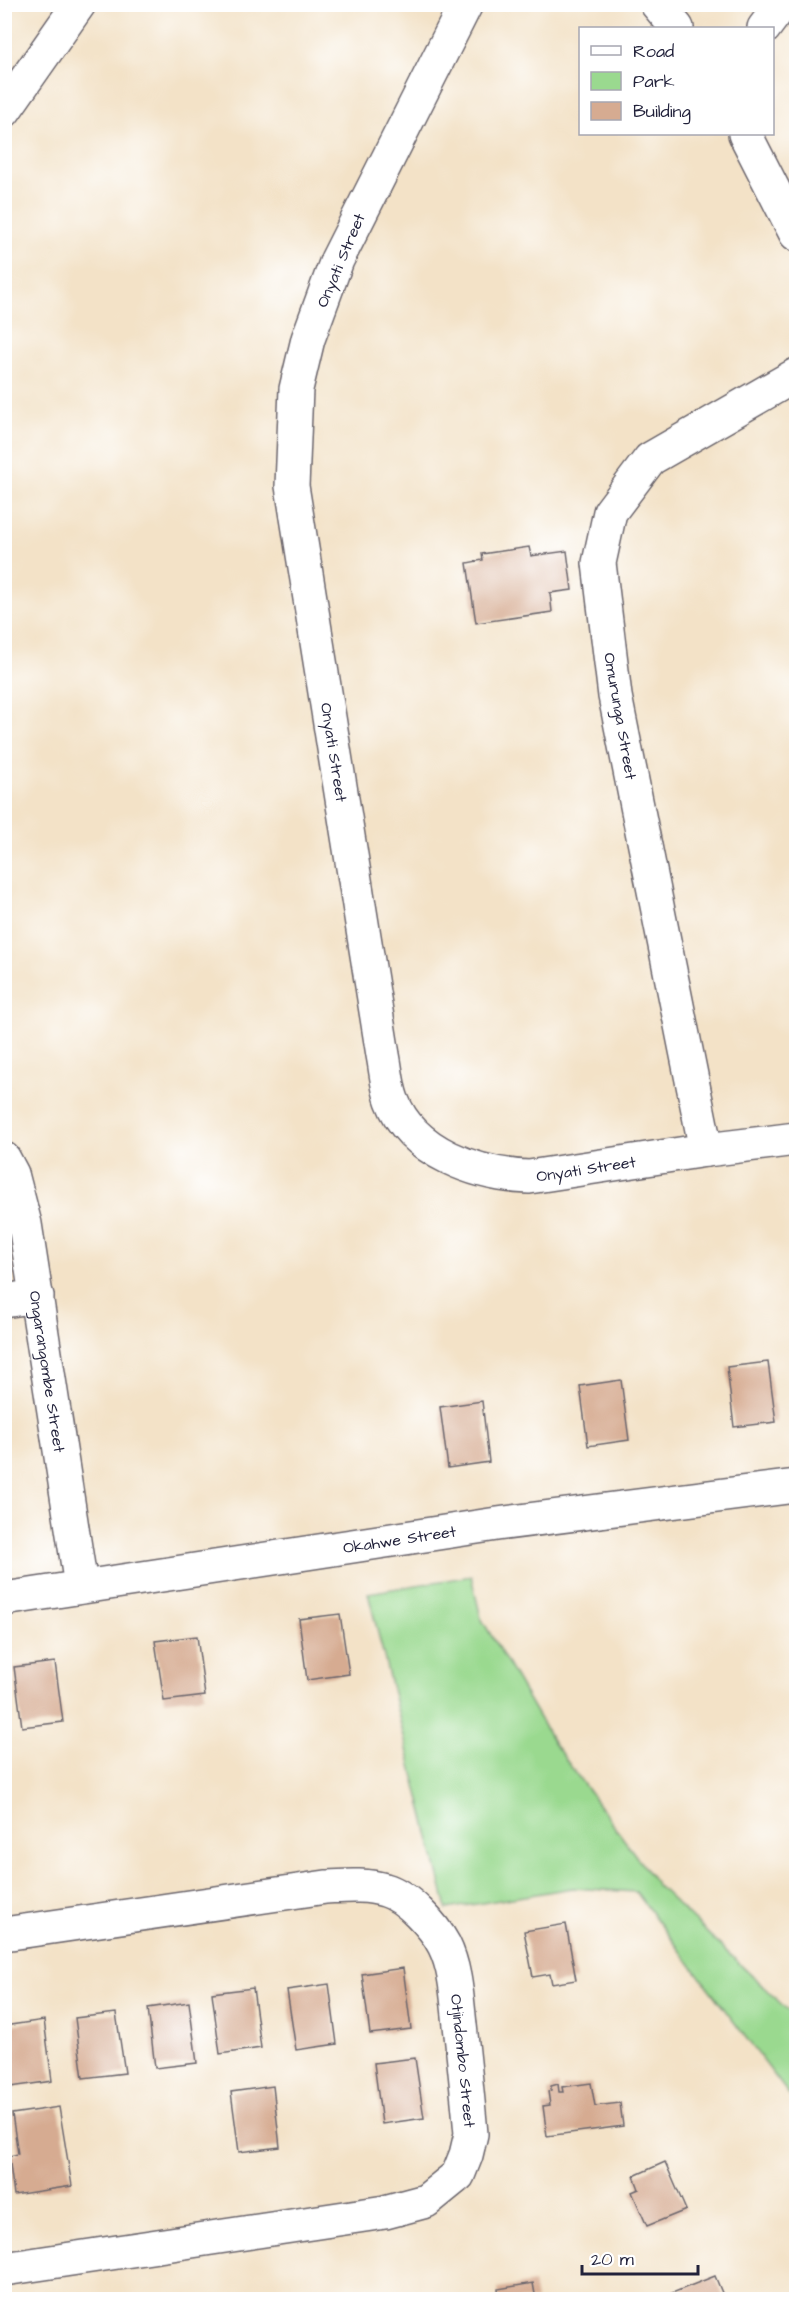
<svg xmlns="http://www.w3.org/2000/svg" width="801" height="2304" font-family="'Architects Daughter',sans-serif">
	<style>
		.green { fill: #9ad98f; stroke: #5e7e65; stroke-width: 1.5 }
		.building { fill: #d6ab91 }
		.lines { fill: none; stroke-linecap: round; stroke-linejoin: round }
		.minor-casing { stroke: #6b656c; stroke-width: 36 }
		.minor { stroke: #fff; stroke-width: 33 }
		.labels { text-anchor: middle; stroke-width: 4.5; stroke-linejoin: round; paint-order: stroke }
		.street-label { font-size: 16px; fill: #22223b; stroke: #fff }
	</style>
	<rect width="100%" height="100%" fill="#fff"/>
	<filter id="ink" filterUnits="userSpaceOnUse"><feTurbulence type="fractalNoise" baseFrequency=".0167" numOctaves="2"/><feDisplacementMap in="SourceGraphic" scale="12" xChannelSelector="R" yChannelSelector="G"/><feConvolveMatrix kernelMatrix="1 2 1 2 8 2 1 2 1" color-interpolation-filters="sRGB"/></filter>
	<filter id="wash" filterUnits="userSpaceOnUse"><feTurbulence type="fractalNoise" baseFrequency=".008" numOctaves="4" result="noise"/><feDisplacementMap in="SourceGraphic" scale="24" xChannelSelector="R" yChannelSelector="G"/><feGaussianBlur stdDeviation="1.35" result="paint"/><feColorMatrix in="noise" values="0 0 0 0 0 0 0 0 0 0 0 0 0 0 0 0 0 1.4 0 .05"/><feComposite in="paint" operator="in"/></filter>
	<g filter="url(#wash)">
		<rect width="100%" height="100%" fill="#f3e2c7"/>
		<path class="green" d="M471 1576 481 1618 553 1742 657 1885 796 2018V2104L636 1892 572 1888 447 1909 368 1593Z"/>
		<g id="blocks">
			<path class="building" d="M529 547 531 556 567 551 572 590 550 593 552 612 476 623 467 563 483 560 482 554Z
				M768 1362 776 1422 734 1427 727 1367Z
				M621 1380 629 1440 588 1446 580 1386Z
				M482 1401 489 1462 448 1468 440 1407Z
				M340 1614 349 1674 307 1680 299 1619Z
				M197 1636 205 1696 164 1701 155 1641Z
				M55 1662 63 1722 22 1727 14 1667Z
				M566 1924 576 1980 552 1984 550 1974 533 1977 524 1931Z
				M403 1968 411 2029 370 2034 362 1974Z
				M329 1984 337 2044 296 2050 287 1990Z
				M253 1988 261 2048 220 2054 212 1993Z
				M189 2002 197 2063 155 2068 148 2008Z
				M116 2013 125 2073 83 2078 75 2018Z
				M44 2020 52 2081 11 2087 4 2026Z
				M415 2058 424 2118 382 2124 374 2063Z
				M591 2083 595 2106 620 2103 623 2126 547 2136 543 2106 550 2105 548 2091 551 2090V2086L558 2084 559 2092H563L562 2087Z
				M273 2086 280 2147 239 2152 231 2092Z
				M59 2107 72 2186 14 2195 9 2156 18 2154 12 2114Z
				M665 2162 686 2210 647 2226 632 2192 639 2189 634 2176Z
				M715 2276 725 2300H657V2299Z
				M533 2283 536 2300H499L498 2289Z"/>
		</g>
	</g>
	<g filter="url(#ink)">
		<use href="#blocks" fill-opacity="0" stroke="#6b656c" stroke-width="1.5"/>
		<g class="lines">
			<defs>
				<g id="minor">
					<path id="s1" d="M466 4 337 260 308 339 296 389 292 486 383 1055C386 1070 387 1087 392 1100 412 1153 478 1175 529 1177L706 1150 796 1139"/>
					<path d="M657 4 677 28"/>
					<path d="M764 28 782 4"/>
					<path d="M4 111 79 4"/>
					<path d="M745 134 796 234"/>
					<path d="M706 1150 615 696 599 563 610 512 650 459 796 375"/>
					<path id="s2" d="M4 1159 12 1174 25 1224 81 1586"/>
					<path d="M4 1301 37 1296"/>
					<path id="s3" d="M4 1599 497 1524 796 1486"/>
					<path id="s4" d="M4 1934 326 1887C346 1886 366 1884 385 1890 407 1896 434 1926 444 1945 456 1969 457 1999 460 2025 464 2062 468 2098 471 2134L466 2155 458 2175 426 2201 385 2212 4 2269"/>
				</g>
			</defs>
			<use href="#minor" class="minor-casing"/>
			<use href="#minor" class="minor"/>
		</g>
	</g>
	<g class="labels">
		<g class="street-label">
			<text transform="translate(340 260) rotate(-67)" y="6">Onyati Street</text>
			<text transform="translate(621 716) rotate(80)" y="6">Omurunga Street</text>
			<text dy="6" stroke="none"><textPath href="#s1" startOffset="789">Onyati Street</textPath></text>
			<text dy="6" stroke="none"><textPath href="#s1" startOffset="1365">Onyati Street</textPath></text>
			<text dy="6" stroke="none"><textPath href="#s2" startOffset="218">Ongarangombe Street</textPath></text>
			<text dy="6" stroke="none"><textPath href="#s3" startOffset="400">Okahwe Street</textPath></text>
			<text dy="6" stroke="none"><textPath href="#s4" startOffset="585">Otjindombo Street</textPath></text>
		</g>
	</g>
	<rect width="801" height="2304" fill="none" stroke="#fff" stroke-width="24"/>
	<rect x="579" y="27" width="195" height="108" fill="#ffffff" stroke="#a7a7b1" stroke-width="1.5"/>
	<rect x="591" y="46" width="30" height="9" fill="#ffffff" stroke="#a7a7b1" stroke-width="1.5"/>
	<text x="633" y="57" font-size="18" fill="#22223b">Road</text>
	<rect x="591" y="72" width="30" height="18" fill="#9ad98f" stroke="#a7a7b1" stroke-width="1.5"/>
	<text x="633" y="87" font-size="18" fill="#22223b">Park</text>
	<rect x="591" y="102" width="30" height="18" fill="#d6ab91" stroke="#a7a7b1" stroke-width="1.5"/>
	<text x="633" y="117" font-size="18" fill="#22223b">Building</text>
	<path d="M582 2265v9h116v-9" fill="none" stroke="#22223b" stroke-width="3"/>
	<text x="591" y="2265" font-size="18" fill="#22223b" stroke="#ffffff" stroke-width="4.5" paint-order="stroke">20 m</text>
</svg>
